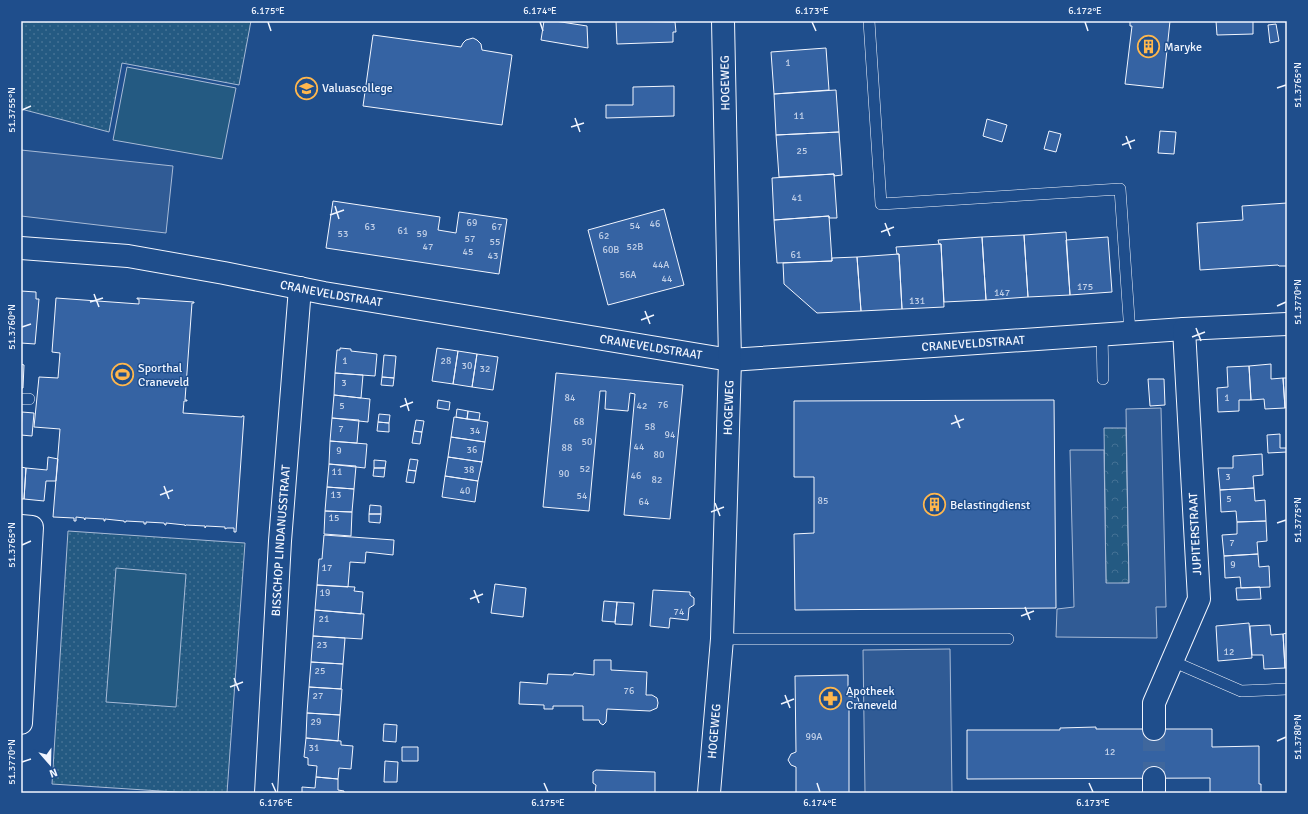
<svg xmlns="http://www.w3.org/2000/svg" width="1308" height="814" font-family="Signika,sans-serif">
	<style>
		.grass { fill: url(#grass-dots); stroke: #a8bbd7 }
		.forest { fill: url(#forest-crowns); stroke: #a8bbd7 }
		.garden { fill: #245a82; stroke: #a8bbd7 }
		.parking { fill: #305b95; stroke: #a8bbd7 }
		.building { fill: #3563a3; stroke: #f2f6ff }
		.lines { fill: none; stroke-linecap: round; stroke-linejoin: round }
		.minor-tunnel { stroke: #3f679d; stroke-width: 22; stroke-dasharray: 22 11; stroke-linecap: butt }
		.service-casing { stroke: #f2f6ff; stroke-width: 12 }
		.minor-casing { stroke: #f2f6ff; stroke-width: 24 }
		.service { stroke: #1f4e8c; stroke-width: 11 }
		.minor { stroke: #1f4e8c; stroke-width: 22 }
		.ticks { fill: none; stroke: #f2f6ff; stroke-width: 1.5 }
		.labels { text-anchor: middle; stroke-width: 3; stroke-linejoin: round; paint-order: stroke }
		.number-label { font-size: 10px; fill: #c3d1e8 }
		.poi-label { font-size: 12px; fill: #f2f6ff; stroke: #1f4e8c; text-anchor: start }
		.street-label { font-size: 12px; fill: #f2f6ff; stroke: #1f4e8c }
		.neatline { fill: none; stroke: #f2f6ff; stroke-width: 1.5 }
		.ticks-label { font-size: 10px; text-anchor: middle; fill: #f2f6ff }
	</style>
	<defs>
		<pattern id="grass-dots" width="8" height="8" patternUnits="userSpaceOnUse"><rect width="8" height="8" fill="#245a82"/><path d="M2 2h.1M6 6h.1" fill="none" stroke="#447295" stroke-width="1.8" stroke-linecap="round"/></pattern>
		<pattern id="forest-crowns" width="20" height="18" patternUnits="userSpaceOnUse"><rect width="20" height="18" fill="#245a82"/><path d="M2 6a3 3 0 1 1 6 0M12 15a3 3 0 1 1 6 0" fill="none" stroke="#447295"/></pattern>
	</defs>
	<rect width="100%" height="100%" fill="#1f4e8c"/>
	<path class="grass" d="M21 21H251L239 85 122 63 109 132 21 109Z
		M68 531 245 543 227 793H191L52 784Z"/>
	<path class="forest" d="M1104 428H1126L1129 583 1106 584Z"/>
	<path class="garden" d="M127 67 236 88 222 159 113 140Z
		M116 568 186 574 176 707 106 702Z"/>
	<path class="parking" d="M21 150 173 166 166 233 21 216Z
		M1161 408 1166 607H1156L1157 638 1056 637 1057 609 1074 607 1070 450H1104L1106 583H1129L1126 409Z
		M950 649 952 793H865L863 650Z"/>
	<path class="building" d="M544 21H555L587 26 588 48 541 40Z
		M616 21 675 22 676 32H673V42L617 44Z
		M1130 21H1170L1163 88 1125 84 1132 26H1130Z
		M1216 21H1253V34L1217 35Z
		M1276 24 1279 41 1270 43 1268 25Z
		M373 35 461 47 463 43 466 40 473 38 477 40 481 44 482 50 512 55 502 125 363 106Z
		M826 48 829 90 774 94 771 52Z
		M674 86V116L606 118V105H633V87Z
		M836 90 839 132 776 135 774 94Z
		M987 119 1007 125 1002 142 983 136Z
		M1049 131 1061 134 1056 152 1044 149Z
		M1160 131 1176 132 1174 154 1158 153Z
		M839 132 842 175 834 176V174L779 177 776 135Z
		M834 174 837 218H829V216L774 220 772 178Z
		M333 201 440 217 438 230 456 233 459 212 507 219 499 274 326 248Z
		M1287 203V266H1279L1278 265 1200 270 1197 223 1243 220 1242 206Z
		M664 209 684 285 608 305 588 230Z
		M829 216 832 261 777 263 774 220Z
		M1066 232 1070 295 1028 297 1024 235Z
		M1024 235 1028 297 986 300 982 237Z
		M982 237 986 300 944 302 941 244H939L938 240Z
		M1108 237 1112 292 1070 295 1066 240Z
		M941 244 944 307 902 309 899 254H897L896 247Z
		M899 254 902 309 861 311 857 257Z
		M857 257 861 311 817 313 784 284 783 263 832 261V258Z
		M21 291 36 292V299H39L35 344 21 343Z
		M56 298 139 304V299H137V298L194 302V303H192L185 400H187V401H184L183 413 242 417V416H244L236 532H234V528H227L225 529V527L206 526 205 528V526L186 525 185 526V525L166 523V525H165L164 523 146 522V524H144V522L126 521V522H124V521L105 519V521H104V519L85 518V520L84 518 76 517V521H74V518L53 517 60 429 34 427 39 377 58 378 60 353 52 352Z
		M340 348 351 349V351L377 354 375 376 335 373 337 350H340Z
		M437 348 458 351 453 384 432 381Z
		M458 351 477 354 472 387 453 384Z
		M477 354 498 357 493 390 472 387Z
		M384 355 396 356 394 378 382 377Z
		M21 364 24 365 23 388H21Z
		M1271 364V379L1283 378 1285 408 1265 409 1264 399 1251 400 1249 366Z
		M1249 366 1251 400H1239V411L1218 412 1217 388 1228 387 1227 367Z
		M335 373 363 375 361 398 334 395Z
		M556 373 683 385 670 519 624 515 635 394 630 393 628 411 605 409 606 391H600L589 511 543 507Z
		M382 377 394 378 393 386 381 385Z
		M1283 378H1287V407L1285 408Z
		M1148 379H1164L1165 405 1150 406Z
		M334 395 370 399 368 422 332 418Z
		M438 400 450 402 449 410 437 408Z
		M1054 400 1056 608 795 610 794 534 814 533V477H794V401Z
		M457 409 468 411 467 419 456 417Z
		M468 411 480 413 479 420 467 419Z
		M22 412 34 413 32 436 21 435Z
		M379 414 390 415 389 423 378 422Z
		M454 417 488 422 485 442 451 437Z
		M332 418 359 420 357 443 330 441Z
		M416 420 424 421 422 432 414 431Z
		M378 422 389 423V432L377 431Z
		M414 431 422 432 420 444 412 443Z
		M1280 434V448H1287V452L1268 453 1267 435Z
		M451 437 485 442 482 462 448 457Z
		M330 441 367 444 365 468 329 464Z
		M1262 454 1263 475 1253 476 1254 488 1220 490 1218 468H1233V456Z
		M48 457 58 459 56 481H46L44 501 24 499 26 468 47 470Z
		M448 457 482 462 478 481 445 476Z
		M410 459 418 460 416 471 408 470Z
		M374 460 386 461 385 468H374Z
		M329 464 356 466 354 489 327 487Z
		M21 467 26 468 24 499H21Z
		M374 468H385L384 477 373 476Z
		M408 470 416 471 414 483 406 482Z
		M445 476 478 481 475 502 442 497Z
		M327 487 354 489 352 512 325 511Z
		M1254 488 1255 501 1265 500 1266 521 1237 522 1236 511 1221 512 1220 490Z
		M370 505 381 506V514H369Z
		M325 511 352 512 351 536 324 534Z
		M369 514H381L380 523 369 522Z
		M1266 521 1267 541 1257 542 1258 554 1224 556 1222 535 1237 534V522Z
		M324 535 394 540 393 555 366 552 365 563 350 562 348 587 317 585 319 559H322Z
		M1258 554 1259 567 1269 566 1270 587 1241 588 1240 577 1225 578 1224 556Z
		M495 584 526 588 523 617 491 613Z
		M317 585 355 587 354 591 363 592 361 614 315 610Z
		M1260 587 1261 599 1237 600 1236 588Z
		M653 590 690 592V595L694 598V605L689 608 688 620 670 618 669 628 650 626Z
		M604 601 617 602 615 622 602 621Z
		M617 602 634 603 632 625 615 624Z
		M315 610 364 614 362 639 313 636Z
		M1249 623 1252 658 1218 661 1216 626Z
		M1270 625 1271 635 1283 634 1285 668 1264 669 1263 655H1252L1250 626Z
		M1287 633V668H1285L1283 634Z
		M313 636 345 638 343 664 311 662Z
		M594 660H611V670L647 672 646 695H652L657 698 658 703 657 708 650 711 607 709 606 722 603 725 600 723 599 720H583V706H553V709H544V705L519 704 520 682 547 684 548 674 573 675 574 673 594 675Z
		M311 662 343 664 341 689 309 687Z
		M848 675V696L855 697 858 698 859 702 855 707H849V793H796V767L791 765 788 760 791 754 796 752 795 676Z
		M309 687 342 689 340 715 307 713Z
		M307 713 340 715 338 741 306 738Z
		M384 724 397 725 396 742 383 741Z
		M1096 727V729H1212V747L1259 746V784H1261V793H1210V778L967 779V730H1060V728Z
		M306 738 341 741V745L353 746 351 769 339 768 338 779 316 777 317 766 308 765V758L304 757Z
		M402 747H418V761H402Z
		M385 761 398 762 397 782H384Z
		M596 770 655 772V793H595L596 785 593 783V772Z
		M316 777 338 779V790L344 791V793H302V787L315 788Z"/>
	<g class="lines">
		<path class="minor-tunnel" d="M1154 729V778"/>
		<defs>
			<path id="service" d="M869 21 881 204 1120 189 1130 333
				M1102 334 1103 379
				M21 399H29
				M722 639H1008
				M1172 661 1241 691 1287 689"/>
			<g id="minor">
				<path id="s1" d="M21 248 128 256 224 273 324 293 730 360 1184 329 1287 324"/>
				<path d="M21 526 32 527 21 723"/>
				<path d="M1154 729V703L1199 599 1184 329"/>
				<path id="s2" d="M266 793 280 541 300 288"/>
				<path id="s3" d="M709 793 722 639 730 360 723 21"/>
				<path d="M1154 793V778"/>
			</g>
		</defs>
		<use href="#service" class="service-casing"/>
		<use href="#minor" class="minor-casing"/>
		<use href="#service" class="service"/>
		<use href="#minor" class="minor"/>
	</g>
	<path class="ticks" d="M268 22 271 31M540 22 543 31M812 22 816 31M1085 22 1088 31M1277 88 1286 85M22 110 31 106M575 118 580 132M571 127 584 123M1126 136 1131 149M1122 145 1135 140M335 206 339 219M330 215 344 210M885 223 890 236M881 232 894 227M94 294 99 307M90 302 103 298M1277 306 1286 302M645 311 650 324M641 320 654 315M22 327 31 324M1196 328 1201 341M1192 337 1205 332M405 398 409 411M400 407 413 402M955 415 960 428M951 424 964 419M164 486 169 499M160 495 173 490M715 503 720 516M711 512 724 507M1277 523 1286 520M22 545 31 541M474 590 479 603M470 599 483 594M1025 607 1030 620M1021 616 1034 611M234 678 239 691M230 687 243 682M785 695 790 708M781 704 794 699M1277 741 1286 737M22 762 31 759M272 783 276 792M544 783 548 792M817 783 820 792M1089 783 1093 792"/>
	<defs>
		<symbol id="building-ring" viewBox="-11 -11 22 22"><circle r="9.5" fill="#1f4e8c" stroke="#ffb74d" stroke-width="1.5"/><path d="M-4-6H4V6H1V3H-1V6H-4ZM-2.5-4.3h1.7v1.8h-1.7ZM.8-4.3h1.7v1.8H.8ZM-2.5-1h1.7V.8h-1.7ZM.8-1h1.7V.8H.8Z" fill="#ffb74d"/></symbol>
		<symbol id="school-ring" viewBox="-11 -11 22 22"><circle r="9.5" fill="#1f4e8c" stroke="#ffb74d" stroke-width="1.5"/><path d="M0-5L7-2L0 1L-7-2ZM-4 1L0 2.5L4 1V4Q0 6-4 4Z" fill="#ffb74d"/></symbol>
		<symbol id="stadium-ring" viewBox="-11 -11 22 22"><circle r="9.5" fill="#1f4e8c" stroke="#ffb74d" stroke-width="1.5"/><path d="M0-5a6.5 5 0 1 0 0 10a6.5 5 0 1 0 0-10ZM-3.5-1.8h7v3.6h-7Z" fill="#ffb74d"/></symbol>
		<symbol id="pharmacy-ring" viewBox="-11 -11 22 22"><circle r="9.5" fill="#1f4e8c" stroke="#ffb74d" stroke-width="1.5"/><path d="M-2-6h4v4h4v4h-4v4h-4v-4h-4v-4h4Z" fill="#ffb74d"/></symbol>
	</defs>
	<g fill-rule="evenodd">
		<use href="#building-ring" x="1136" y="34" width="25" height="25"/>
		<use href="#school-ring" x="294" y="76" width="25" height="25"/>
		<use href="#stadium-ring" x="110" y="362" width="25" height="25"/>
		<use href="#building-ring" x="922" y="492" width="25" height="25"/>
		<use href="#pharmacy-ring" x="818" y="686" width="25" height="25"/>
	</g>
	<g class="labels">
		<g class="number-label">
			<text x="788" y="66">1</text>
			<text x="799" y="119">11</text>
			<text x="802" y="154">25</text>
			<text x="797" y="201">41</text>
			<text x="472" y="226">69</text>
			<text x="655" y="227">46</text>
			<text x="635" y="229">54</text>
			<text x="370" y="230">63</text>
			<text x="497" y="230">67</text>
			<text x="403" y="234">61</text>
			<text x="343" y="237">53</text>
			<text x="422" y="237">59</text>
			<text x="604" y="239">62</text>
			<text x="470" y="242">57</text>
			<text x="495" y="245">55</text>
			<text x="428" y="250">47</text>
			<text x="635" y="250">52B</text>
			<text x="611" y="253">60B</text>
			<text x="468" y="255">45</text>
			<text x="796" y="258">61</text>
			<text x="493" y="259">43</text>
			<text x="661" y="268">44A</text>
			<text x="628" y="278">56A</text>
			<text x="667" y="282">44</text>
			<text x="1085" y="290">175</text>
			<text x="1002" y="296">147</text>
			<text x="917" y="304">131</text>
			<text x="345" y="364">1</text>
			<text x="446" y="364">28</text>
			<text x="467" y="369">30</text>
			<text x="485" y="372">32</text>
			<text x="344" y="386">3</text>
			<text x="570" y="401">84</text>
			<text x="1227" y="401">1</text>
			<text x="663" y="408">76</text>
			<text x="342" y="409">5</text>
			<text x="642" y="409">42</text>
			<text x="579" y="425">68</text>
			<text x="650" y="430">58</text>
			<text x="341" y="432">7</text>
			<text x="475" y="434">34</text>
			<text x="670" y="438">94</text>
			<text x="587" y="445">50</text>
			<text x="639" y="450">44</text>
			<text x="567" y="451">88</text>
			<text x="472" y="453">36</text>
			<text x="339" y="454">9</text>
			<text x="659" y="458">80</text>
			<text x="585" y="472">52</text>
			<text x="469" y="473">38</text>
			<text x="337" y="475">11</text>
			<text x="564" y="477">90</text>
			<text x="636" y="479">46</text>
			<text x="1228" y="480">3</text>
			<text x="657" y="483">82</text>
			<text x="465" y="494">40</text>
			<text x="336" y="498">13</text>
			<text x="582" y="499">54</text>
			<text x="1229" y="502">5</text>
			<text x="823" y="504">85</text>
			<text x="644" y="505">64</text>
			<text x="334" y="521">15</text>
			<text x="1232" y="546">7</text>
			<text x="1233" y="568">9</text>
			<text x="327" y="571">17</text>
			<text x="325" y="596">19</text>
			<text x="679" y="615">74</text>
			<text x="324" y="622">21</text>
			<text x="322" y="648">23</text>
			<text x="1229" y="655">12</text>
			<text x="320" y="674">25</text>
			<text x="629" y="694">76</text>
			<text x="318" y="699">27</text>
			<text x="316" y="725">29</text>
			<text x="814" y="740">99A</text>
			<text x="314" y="751">31</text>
			<text x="1110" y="755">12</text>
		</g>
		<g class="poi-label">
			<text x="1164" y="51">Maryke</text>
			<text x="322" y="92">Valuascollege</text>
			<text x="138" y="372">Sporthal<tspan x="138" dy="14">Craneveld</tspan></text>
			<text x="950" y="509">Belastingdienst</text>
			<text x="846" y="695">Apotheek<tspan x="846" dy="14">Craneveld</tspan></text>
		</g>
		<g class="street-label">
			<text transform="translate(725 83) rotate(-91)" y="4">HOGEWEG</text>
			<text dy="4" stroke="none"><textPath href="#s1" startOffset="314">CRANEVELDSTRAAT</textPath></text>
			<text dy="4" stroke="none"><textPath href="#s1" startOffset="962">CRANEVELDSTRAAT</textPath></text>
			<text dy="4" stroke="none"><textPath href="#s1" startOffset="638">CRANEVELDSTRAAT</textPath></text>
			<text dy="4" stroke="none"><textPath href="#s3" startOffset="386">HOGEWEG</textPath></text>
			<text transform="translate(1195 534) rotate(-93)" y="4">JUPITERSTRAAT</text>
			<text dy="4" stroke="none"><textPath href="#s2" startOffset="253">BISSCHOP LINDANUSSTRAAT</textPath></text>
			<text dy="4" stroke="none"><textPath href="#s3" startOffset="62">HOGEWEG</textPath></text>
		</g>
	</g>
	<rect width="1308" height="814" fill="none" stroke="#1f4e8c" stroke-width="44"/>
	<g transform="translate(50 764) rotate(160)" stroke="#1f4e8c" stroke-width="3" paint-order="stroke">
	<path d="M0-3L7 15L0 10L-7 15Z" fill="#f2f6ff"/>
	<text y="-6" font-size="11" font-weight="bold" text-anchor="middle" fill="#f2f6ff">N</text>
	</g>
	<rect x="22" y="22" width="1264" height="770" class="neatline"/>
	<g class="ticks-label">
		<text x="268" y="14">6.175°E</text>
		<text x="540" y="14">6.174°E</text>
		<text x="812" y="14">6.173°E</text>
		<text x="1085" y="14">6.172°E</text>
		<text transform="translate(1297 85) rotate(-90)" y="4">51.3765°N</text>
		<text transform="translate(11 110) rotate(-90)" y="4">51.3755°N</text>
		<text transform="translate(1297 302) rotate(-90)" y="4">51.3770°N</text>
		<text transform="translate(11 327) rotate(-90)" y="4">51.3760°N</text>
		<text transform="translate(1297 520) rotate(-90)" y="4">51.3775°N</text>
		<text transform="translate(11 545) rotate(-90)" y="4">51.3765°N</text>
		<text transform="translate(1297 737) rotate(-90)" y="4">51.3780°N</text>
		<text transform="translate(11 762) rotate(-90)" y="4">51.3770°N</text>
		<text x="276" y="806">6.176°E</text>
		<text x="548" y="806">6.175°E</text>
		<text x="820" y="806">6.174°E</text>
		<text x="1093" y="806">6.173°E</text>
	</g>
</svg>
